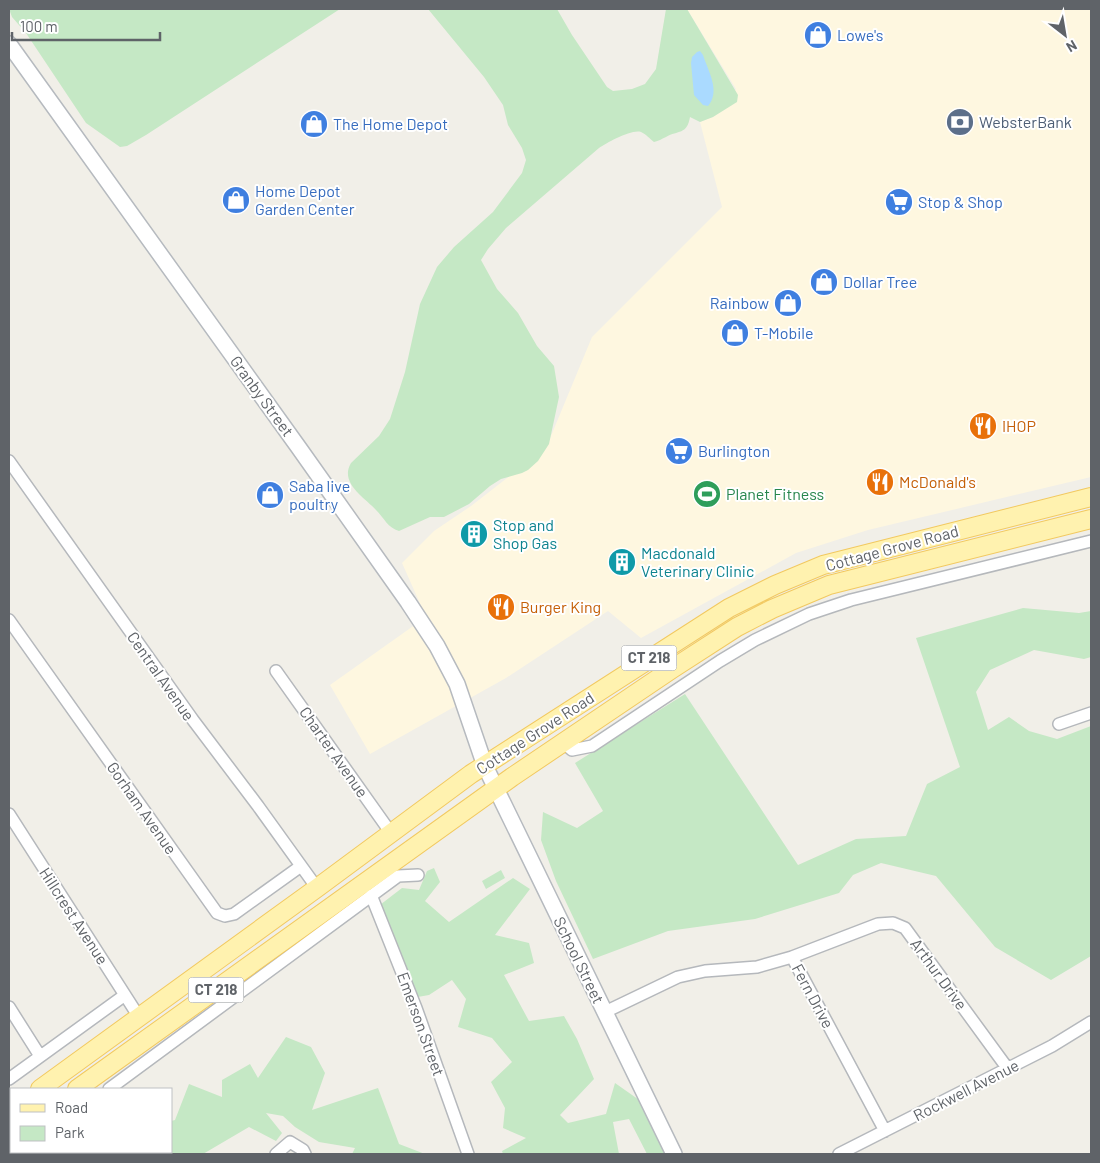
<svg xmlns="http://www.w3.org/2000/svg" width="1100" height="1163" font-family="Barlow,sans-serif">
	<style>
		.commercial { fill: #fef7e0 }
		.green { fill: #c5e8c5 }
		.water { fill: #aadaff }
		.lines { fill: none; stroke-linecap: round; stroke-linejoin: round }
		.minor-casing { stroke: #b5b8bc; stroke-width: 14 }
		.secondary-casing { stroke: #b6babf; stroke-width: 18 }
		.primary-casing { stroke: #f2c960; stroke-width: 20 }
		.minor { stroke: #fff; stroke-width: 11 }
		.secondary { stroke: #fff; stroke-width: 15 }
		.primary { stroke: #fff2af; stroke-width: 18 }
		.labels { text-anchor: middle; stroke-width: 4; stroke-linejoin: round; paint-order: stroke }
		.shield { fill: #fff; stroke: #8f9295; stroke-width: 1 }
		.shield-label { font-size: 15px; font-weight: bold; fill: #5f6368 }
		.shop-label { font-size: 16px; fill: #366cbe; stroke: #fff; text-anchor: start }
		.service-label { font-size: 16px; fill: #4e5e75; stroke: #fff; text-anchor: start }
		.street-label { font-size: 16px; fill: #5f6368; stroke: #fff }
		.food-label { font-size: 16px; fill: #c56008; stroke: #fff; text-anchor: start }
		.leisure-label { font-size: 16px; fill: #27864d; stroke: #fff; text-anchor: start }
		.culture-label { font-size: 16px; fill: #0d838f; stroke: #fff; text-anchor: start }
	</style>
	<rect width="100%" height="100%" fill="#f1efe8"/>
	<path class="commercial" d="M687 9H1091V477L868 530 796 553 641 638 608 611 506 678 370 754 330 685 426 617 402 563 434 531 471 506 546 448 592 337 722 207 700 122 713 117 736 89Z"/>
	<path class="green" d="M9 9H340L146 135 127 146 120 147 86 123 26 33 12 17Z
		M428 9H557L572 35 607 87 613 91 632 89 645 84 656 69 666 9H687L738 95 737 102 713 117 700 122 690 117C687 135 678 130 666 137 661 139 659 141 654 142 650 139 646 134 641 132 631 129 607 143 599 148L506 228 488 249 481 260 497 289 518 313 537 346 554 366 559 397 549 444 538 461 528 470 522 473 501 479 490 486 469 504 444 517H430L399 531C388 528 384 518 376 510 365 498 339 483 351 463L379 436 390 419 405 372 420 304 437 267 454 247 493 212 522 173 526 160 522 148 508 125 503 105 484 77Z
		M1023 608 1079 613 1091 611V657L1084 659 1034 650 990 670 976 692 988 730 1009 717 1029 731 1057 739 1091 726V956L1051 980 995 947 936 876 881 863 853 875 839 893 755 919 668 931 593 959 556 881 541 840 543 812 577 828 603 811 575 763 685 694 798 865 856 839 906 836 927 784 960 767 916 638Z
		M434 868 440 882 425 901 449 922 513 878 530 889 495 935 529 943 534 963 504 975 529 1021 564 1016 577 1039 594 1079 560 1115 568 1123 606 1114 615 1083 652 1109 672 1154H647L629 1119 613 1122 619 1154H503L502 1151 526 1138 503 1128 505 1108 491 1082 512 1062 492 1038 458 1027 466 999 452 980 429 995 412 998 376 908 402 888 419 890 427 871Z
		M501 870 505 878 486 889 482 881Z
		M286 1037 311 1047 325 1073 312 1110 378 1088 399 1144 425 1154H352L355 1148 319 1142 295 1127 283 1116 266 1113 282 1133 276 1141 249 1127 203 1154H126L127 1152H171V1121L175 1120 189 1084 222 1097V1080L250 1064 258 1078Z
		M39 1152H101V1154H35Z"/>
	<path class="water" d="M700 51 703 55C708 71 721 91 708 106L703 105 694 95 691 63 692 57 697 52Z"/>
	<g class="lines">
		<defs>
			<path id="minor" d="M9 461 193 720 258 806 317 888
				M9 620 217 913 225 916 234 914 301 866
				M276 671 391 833
				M1059 724 1091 713
				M564 743 572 750 592 746 720 661 755 640 809 614 851 600 1091 541
				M9 814 139 1017
				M371 895 416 1008 468 1154
				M792 957 885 1131
				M9 1007 40 1056
				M605 1012 678 977 705 971 757 967 792 957 878 924 893 923 905 928 1008 1069
				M9 1079 125 995
				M109 1089 398 876 418 875
				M111 1152 112 1154
				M19 1154 22 1152
				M276 1154 290 1142 303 1150 305 1154
				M839 1154 1052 1046 1091 1022"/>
			<path id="secondary" d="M9 44 299 448 408 602 437 646 457 684 485 766 674 1154"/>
			<path id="primary" d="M40 1089 317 888 471 774 729 608 775 585 823 565 1091 497
				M77 1089 512 777 672 669 737 627 772 609 829 585 1091 519
				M9 1112 11 1110
				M9 1139 11 1137"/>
		</defs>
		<use href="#minor" class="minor-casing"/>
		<use href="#secondary" class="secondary-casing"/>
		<use href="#primary" class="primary-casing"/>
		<use href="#minor" class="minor"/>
		<use href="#secondary" class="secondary"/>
		<use href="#primary" class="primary"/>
	</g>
	<defs>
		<symbol id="shop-disc" viewBox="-11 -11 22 22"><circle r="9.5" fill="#3f7fe0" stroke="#fff"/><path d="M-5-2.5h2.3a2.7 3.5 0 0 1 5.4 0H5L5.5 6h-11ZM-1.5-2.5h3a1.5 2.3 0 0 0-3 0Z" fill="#fff"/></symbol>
		<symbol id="bank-disc" viewBox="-11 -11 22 22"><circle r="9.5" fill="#5c6f8a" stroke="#fff"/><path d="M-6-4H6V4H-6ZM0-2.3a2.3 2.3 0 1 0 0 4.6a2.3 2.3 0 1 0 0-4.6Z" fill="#fff"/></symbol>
		<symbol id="supermarket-disc" viewBox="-11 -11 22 22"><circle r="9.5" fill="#3f7fe0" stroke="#fff"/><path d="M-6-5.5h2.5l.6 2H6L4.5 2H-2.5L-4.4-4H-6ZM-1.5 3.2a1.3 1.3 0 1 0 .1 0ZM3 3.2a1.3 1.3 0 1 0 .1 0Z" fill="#fff"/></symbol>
		<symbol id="restaurant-disc" viewBox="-11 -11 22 22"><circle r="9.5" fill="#e8710a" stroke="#fff"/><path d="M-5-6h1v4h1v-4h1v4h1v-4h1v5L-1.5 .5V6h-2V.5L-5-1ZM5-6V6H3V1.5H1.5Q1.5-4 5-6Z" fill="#fff"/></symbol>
		<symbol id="stadium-disc" viewBox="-11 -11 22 22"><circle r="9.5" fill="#2e9e5b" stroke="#fff"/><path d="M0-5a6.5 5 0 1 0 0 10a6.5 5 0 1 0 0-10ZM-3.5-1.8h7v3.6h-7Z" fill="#fff"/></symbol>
		<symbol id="building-disc" viewBox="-11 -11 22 22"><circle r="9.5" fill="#0f9aa8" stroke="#fff"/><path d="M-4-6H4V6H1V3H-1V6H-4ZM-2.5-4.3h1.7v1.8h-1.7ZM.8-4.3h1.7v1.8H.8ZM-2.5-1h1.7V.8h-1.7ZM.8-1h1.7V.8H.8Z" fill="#fff"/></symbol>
	</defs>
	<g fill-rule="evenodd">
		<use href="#shop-disc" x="802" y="19" width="32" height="32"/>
		<use href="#bank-disc" x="944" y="106" width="32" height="32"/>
		<use href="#shop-disc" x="298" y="108" width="32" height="32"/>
		<use href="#shop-disc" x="220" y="184" width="32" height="32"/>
		<use href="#supermarket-disc" x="883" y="186" width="32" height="32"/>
		<use href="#shop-disc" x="808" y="266" width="32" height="32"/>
		<use href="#shop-disc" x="772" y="287" width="32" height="32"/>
		<use href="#shop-disc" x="719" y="317" width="32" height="32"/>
		<use href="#restaurant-disc" x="967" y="410" width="32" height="32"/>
		<use href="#supermarket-disc" x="663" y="435" width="32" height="32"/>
		<use href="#restaurant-disc" x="864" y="466" width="32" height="32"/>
		<use href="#stadium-disc" x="691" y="478" width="32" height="32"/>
		<use href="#shop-disc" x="254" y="479" width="32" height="32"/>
		<use href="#building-disc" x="458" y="518" width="32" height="32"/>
		<use href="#building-disc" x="606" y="546" width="32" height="32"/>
		<use href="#restaurant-disc" x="485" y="591" width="32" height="32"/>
	</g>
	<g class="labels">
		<g class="shield">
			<rect x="621.5" y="645.5" width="55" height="25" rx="4"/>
			<rect x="188.5" y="977.5" width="55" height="25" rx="4"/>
		</g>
		<g class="shield-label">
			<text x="649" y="663">CT 218</text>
			<text x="216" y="995">CT 218</text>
		</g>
		<g class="shop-label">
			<text x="837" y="41">Lowe's</text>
			<text x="333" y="130">The Home Depot</text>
			<text x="255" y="197">Home Depot<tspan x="255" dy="18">Garden Center</tspan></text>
			<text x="918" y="208">Stop &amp; Shop</text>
			<text x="843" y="288">Dollar Tree</text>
			<text x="769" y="309" text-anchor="end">Rainbow</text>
			<text x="754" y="339">T-Mobile</text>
			<text x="698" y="457">Burlington</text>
			<text x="289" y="492">Saba live<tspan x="289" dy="18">poultry</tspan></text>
		</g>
		<g class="service-label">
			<text x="979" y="128">WebsterBank</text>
		</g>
		<g class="street-label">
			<text transform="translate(262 396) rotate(54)" y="6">Granby Street</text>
			<text transform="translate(892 548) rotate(-15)" y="6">Cottage Grove Road</text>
			<text transform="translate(161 676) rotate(55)" y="6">Central Avenue</text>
			<text transform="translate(535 733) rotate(-33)" y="6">Cottage Grove Road</text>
			<text transform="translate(334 752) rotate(55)" y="6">Charter Avenue</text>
			<text transform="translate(142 808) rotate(55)" y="6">Gorham Avenue</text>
			<text transform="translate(74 916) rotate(57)" y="6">Hillcrest Avenue</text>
			<text transform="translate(579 960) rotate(64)" y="6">School Street</text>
			<text transform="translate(939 974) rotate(54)" y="6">Arthur Drive</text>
			<text transform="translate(813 996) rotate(62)" y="6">Fern Drive</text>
			<text transform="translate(421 1024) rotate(70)" y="6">Emerson Street</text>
			<text transform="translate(966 1090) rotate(-27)" y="6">Rockwell Avenue</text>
		</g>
		<g class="food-label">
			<text x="1002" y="432">IHOP</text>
			<text x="899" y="488">McDonald's</text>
			<text x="520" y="613">Burger King</text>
		</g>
		<g class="leisure-label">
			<text x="726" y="500">Planet Fitness</text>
		</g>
		<g class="culture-label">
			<text x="493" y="531">Stop and<tspan x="493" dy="18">Shop Gas</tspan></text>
			<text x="641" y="559">Macdonald<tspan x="641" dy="18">Veterinary Clinic</tspan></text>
		</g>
	</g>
	<rect width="1100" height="1163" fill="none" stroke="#5f6368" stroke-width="20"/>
	<rect x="10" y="1088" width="162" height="65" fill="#ffffff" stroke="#bfc1c3"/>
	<rect x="20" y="1104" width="25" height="8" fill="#fff2af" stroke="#bfc1c3"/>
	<text x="55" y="1113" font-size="15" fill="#5f6368">Road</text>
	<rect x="20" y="1126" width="25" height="15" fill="#c5e8c5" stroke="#bfc1c3"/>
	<text x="55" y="1138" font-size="15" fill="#5f6368">Park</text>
	<g transform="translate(1065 35) rotate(149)" stroke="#ffffff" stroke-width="4" paint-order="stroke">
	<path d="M0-4L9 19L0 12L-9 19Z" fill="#5f6368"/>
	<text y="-8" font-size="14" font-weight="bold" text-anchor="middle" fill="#5f6368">N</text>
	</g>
	<path d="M12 32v8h148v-8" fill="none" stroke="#5f6368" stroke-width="2.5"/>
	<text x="20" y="32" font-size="15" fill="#5f6368" stroke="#ffffff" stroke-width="4" paint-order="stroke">100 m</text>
</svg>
